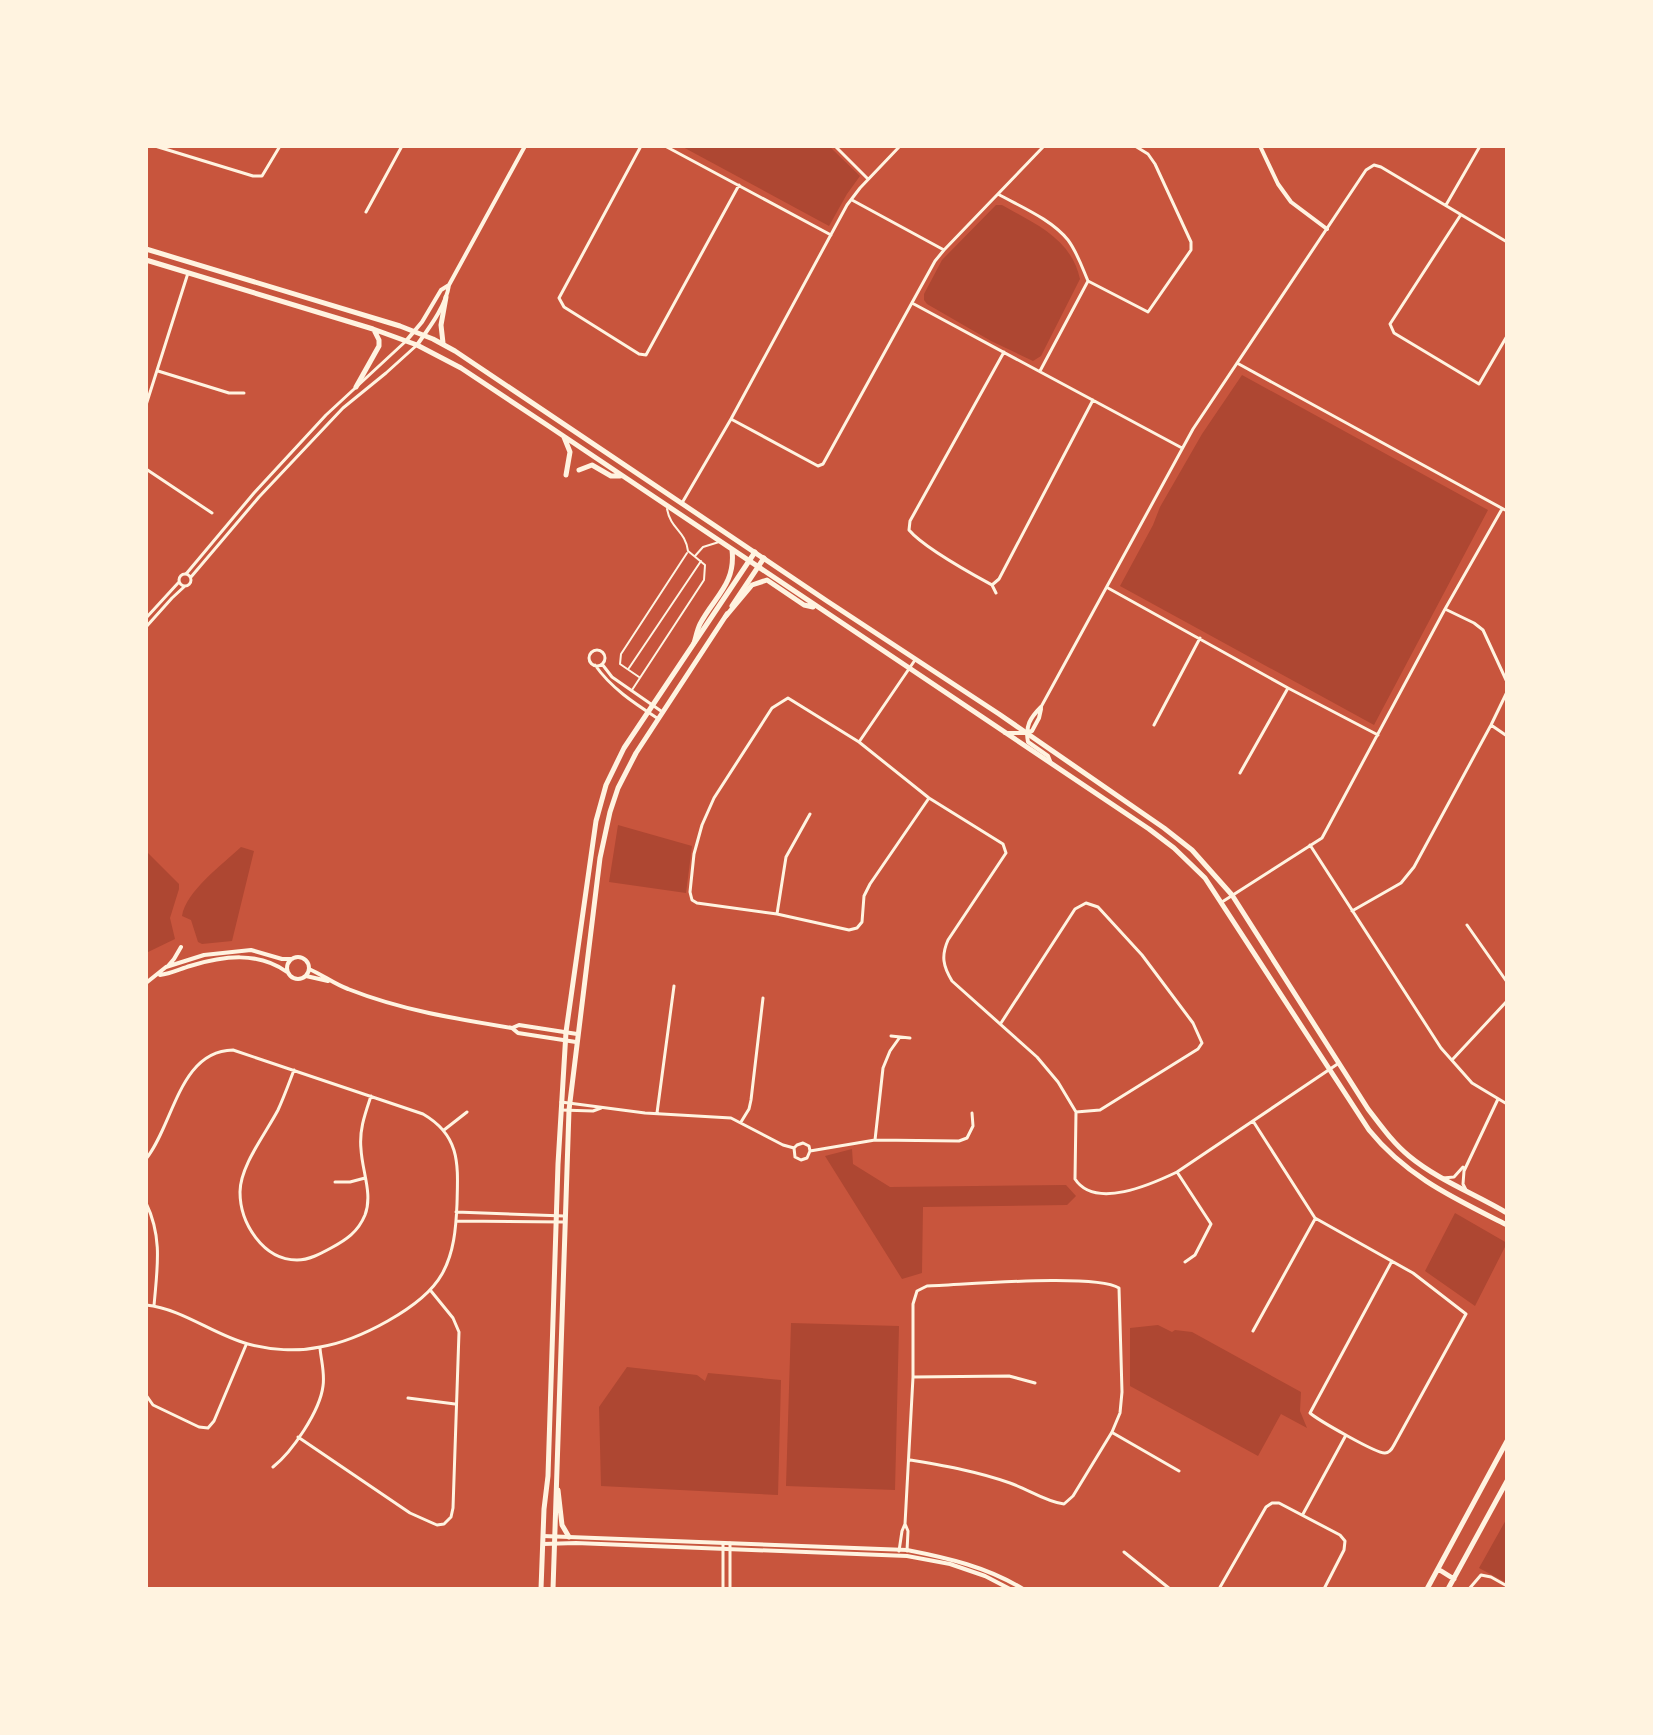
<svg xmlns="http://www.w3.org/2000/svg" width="1653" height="1735" font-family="'PT Sans',sans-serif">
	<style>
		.green { fill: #ae4732 }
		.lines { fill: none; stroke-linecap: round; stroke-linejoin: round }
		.service { stroke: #fff3e0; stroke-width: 2 }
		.minor { stroke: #fff3e0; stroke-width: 3 }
		.tertiary { stroke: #fff3e0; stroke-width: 4 }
		.primary { stroke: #fff3e0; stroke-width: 5 }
		.trunk { stroke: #fff3e0; stroke-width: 5 }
	</style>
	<rect width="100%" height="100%" fill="#c8553d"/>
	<path class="green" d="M681 146H829L860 176 847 194 829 226Z
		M996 205H1002C1035 224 1071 238 1080 279L1041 356 1033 361 991 341 927 304 924 300V294L942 260Z
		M1242 375 1488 510 1374 725 1120 586 1153 525 1160 507 1202 434Z
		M618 825 692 846 686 893 609 882Z
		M241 847 254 851 232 941 202 944 198 942 191 920 182 916C186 891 223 864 241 847Z
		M146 851 179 884V889L170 918 175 939 146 953Z
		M852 1149 853 1164 890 1187 1066 1185 1076 1196 1067 1205 923 1207 922 1273 902 1279 825 1156Z
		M1455 1213 1507 1243 1475 1306 1425 1271Z
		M791 1323 899 1326 895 1490 786 1486Z
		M1158 1325 1172 1332 1175 1330 1192 1332 1301 1392 1300 1411 1307 1428 1281 1414 1258 1456 1130 1386V1328Z
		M627 1367 697 1375 705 1381 708 1373 781 1380 778 1495 601 1486 599 1407Z
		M1507 1518V1583L1479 1568Z"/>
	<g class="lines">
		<path class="service" d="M695 556 703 547 719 542
			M629 668 701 561
			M639 677 620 664 621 654 687 553
			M632 690 704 580 705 565 688 551C685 530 671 530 667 509"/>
		<path class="minor" d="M155 146 253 176H262L280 146
			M641 146 559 298 564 307 639 354 646 355 739 185
			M665 146 831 235
			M835 146 868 179
			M998 194C1021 207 1051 219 1068 240 1077 252 1082 267 1088 281L1040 371
			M852 200 944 250
			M1446 205 1480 146
			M366 212 402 146
			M1460 216 1390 324 1394 333 1479 384 1507 336
			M1088 281 1148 312 1191 250V242L1155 164 1148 154 1135 146
			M912 303 1182 448
			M1237 363 1507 511
			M158 371 229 393H244
			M146 405 188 273
			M731 419 818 466 823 464 935 261 944 250 1044 146
			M146 469 212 513
			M682 503 731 419 847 205 860 188 900 146
			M179 580a6 6 0 1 1 12 0a6 6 0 1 1-12 0Z
			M186 574 254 493 326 415 406 341
			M191 577 259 497 326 426 343 408 386 373 417 345
			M992 585 999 579 1093 400
			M1108 588 1288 688 1378 735
			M996 593 992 585C970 573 924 548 909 530L910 521 1004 352
			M1445 609 1474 623 1483 630 1507 682
			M146 618 179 582
			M146 627 172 598 185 586
			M589 658a8 8 0 1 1 16 0a8 8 0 1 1-16 0Z
			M602 664 612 677 661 711
			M595 665C611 688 634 703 657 718
			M1041 707 1193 429 1366 170 1374 165 1381 167 1507 242
			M1154 725 1200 638
			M1491 725 1507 736
			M859 742 915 660
			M1240 773 1288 688
			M929 798 870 884 864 896 862 922 857 928 849 930 777 914 697 903 692 900 690 892 694 854 702 825 714 798 772 708 788 698 859 742 929 798 1003 844 1006 853 948 940C941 956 943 966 952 981L1037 1057 1058 1082 1076 1112 1075 1179C1095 1210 1152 1184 1177 1172L1339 1063
			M1310 845 1441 1048 1472 1083 1507 1104
			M1222 902 1322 838 1445 609 1502 509
			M1352 911 1401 883 1414 867 1491 725 1507 692
			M777 914 786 857 810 814
			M1467 925 1507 982
			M1001 1023 1075 909 1086 903 1098 907 1142 955 1193 1023 1202 1043 1198 1049 1100 1110 1076 1112
			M891 1036 910 1038
			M1452 1060 1507 1001
			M294 1070C289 1083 284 1097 278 1110 266 1133 240 1166 240 1192 240 1223 263 1260 297 1260 309 1260 320 1254 331 1248 346 1240 358 1232 365 1215 373 1194 362 1171 361 1149 359 1130 365 1114 371 1096
			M561 1102 645 1113 731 1118 783 1145 794 1148 797 1145 803 1143 809 1146 810 1151
			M561 1110 593 1111 601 1108
			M657 1113 674 986
			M1253 1121 1315 1218 1413 1273 1466 1314 1394 1445C1392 1449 1389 1453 1385 1453 1377 1454 1318 1420 1310 1413L1392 1261
			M741 1122 749 1109 751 1100 763 998
			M444 1130 467 1112
			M875 1140 883 1068 890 1051 900 1037
			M794 1148 795 1157 801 1160 807 1158 810 1151 875 1140 959 1141 967 1138 973 1126 972 1113
			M146 1159C174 1124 179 1051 233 1050L423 1114C461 1136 458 1165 457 1204 456 1228 454 1253 442 1274 423 1308 357 1341 320 1347 297 1352 270 1350 248 1344 212 1334 183 1309 146 1305
			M1177 1172 1211 1224 1195 1255 1185 1262
			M1443 1178 1454 1177 1463 1167
			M335 1182H350L365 1178
			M1466 1190 1463 1184 1464 1171 1498 1099
			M146 1203C163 1238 157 1269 154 1306
			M456 1212 564 1216
			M456 1221 564 1222
			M1253 1331 1315 1219
			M913 1377 1009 1376 1035 1383
			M146 1395 153 1405 199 1427 208 1428 214 1421 246 1345
			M408 1398 455 1404
			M1113 1433 1179 1471
			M298 1437 410 1513 437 1525 444 1524 451 1517 453 1508 459 1332 453 1318 431 1291
			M273 1467C292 1452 320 1411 323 1386 325 1373 321 1360 320 1348
			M1303 1514 1346 1435
			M730 1543V1589
			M899 1551 902 1531 905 1524
			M907 1551 908 1531 905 1524 913 1377V1304L917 1291 927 1286C963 1285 1094 1273 1119 1288L1122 1392 1120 1413 1112 1432 1073 1496 1064 1504C1046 1502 1028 1489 1010 1483 976 1471 945 1466 910 1460
			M1124 1552 1170 1589
			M723 1589V1543
			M1219 1589 1266 1507 1272 1503H1279L1340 1535 1345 1541 1344 1550 1324 1589
			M1469 1589 1481 1575 1491 1577 1507 1586"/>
		<path class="tertiary" d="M1260 146 1278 184 1291 202 1327 229
			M406 341 422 322 441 290 449 285
			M417 345C429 328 446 306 449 285L525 146
			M1041 707C1030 718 1025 726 1028 742L1048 756 1050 761
			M1005 733H1026L1032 731 1039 718 1041 709
			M287 968a11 11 0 1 1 22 0a11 11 0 1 1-22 0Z
			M168 966 174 959 181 947
			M309 969C323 975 334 984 348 989 401 1010 456 1019 512 1028L519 1025 577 1034
			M160 975C170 974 180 969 190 966 223 956 258 951 287 972
			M306 976 328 981
			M146 983 166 967 204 955 251 950 282 959H292
			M512 1028 518 1033 576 1042
			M543 1536 907 1550C948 1558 987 1567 1023 1589
			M543 1544 576 1543 907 1556 950 1564 985 1576 1010 1589"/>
		<path class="primary" d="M732 606 764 558
			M558 1490 562 1525 569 1537
			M541 1589 544 1509 548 1476 558 1164 566 1032 596 821 606 785 624 748 755 552
			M553 1589 569 1110 600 858 610 812 618 788 636 753 727 614"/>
		<path class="trunk" d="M146 249 400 326 433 339 455 351 827 601 999 714 1164 828 1192 850 1232 895 1368 1109C1381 1126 1393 1143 1409 1156 1438 1180 1475 1194 1507 1213
			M146 260 373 329 417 345 461 368 547 425 1149 829 1174 848 1205 878 1369 1130C1407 1177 1454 1198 1507 1225
			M443 343 441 325 446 297
			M356 387 379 346V340L375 332
			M564 437 570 452 566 475
			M579 470 592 465 611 476H620
			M726 616 752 585 767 580 804 605 813 607
			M694 643C696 637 697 630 700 624 714 597 736 584 732 550
			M1438 1569 1454 1579
			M1427 1589 1507 1441
			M1448 1589 1507 1481"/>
	</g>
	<rect width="1653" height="1735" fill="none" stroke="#fff3e0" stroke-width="296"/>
</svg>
